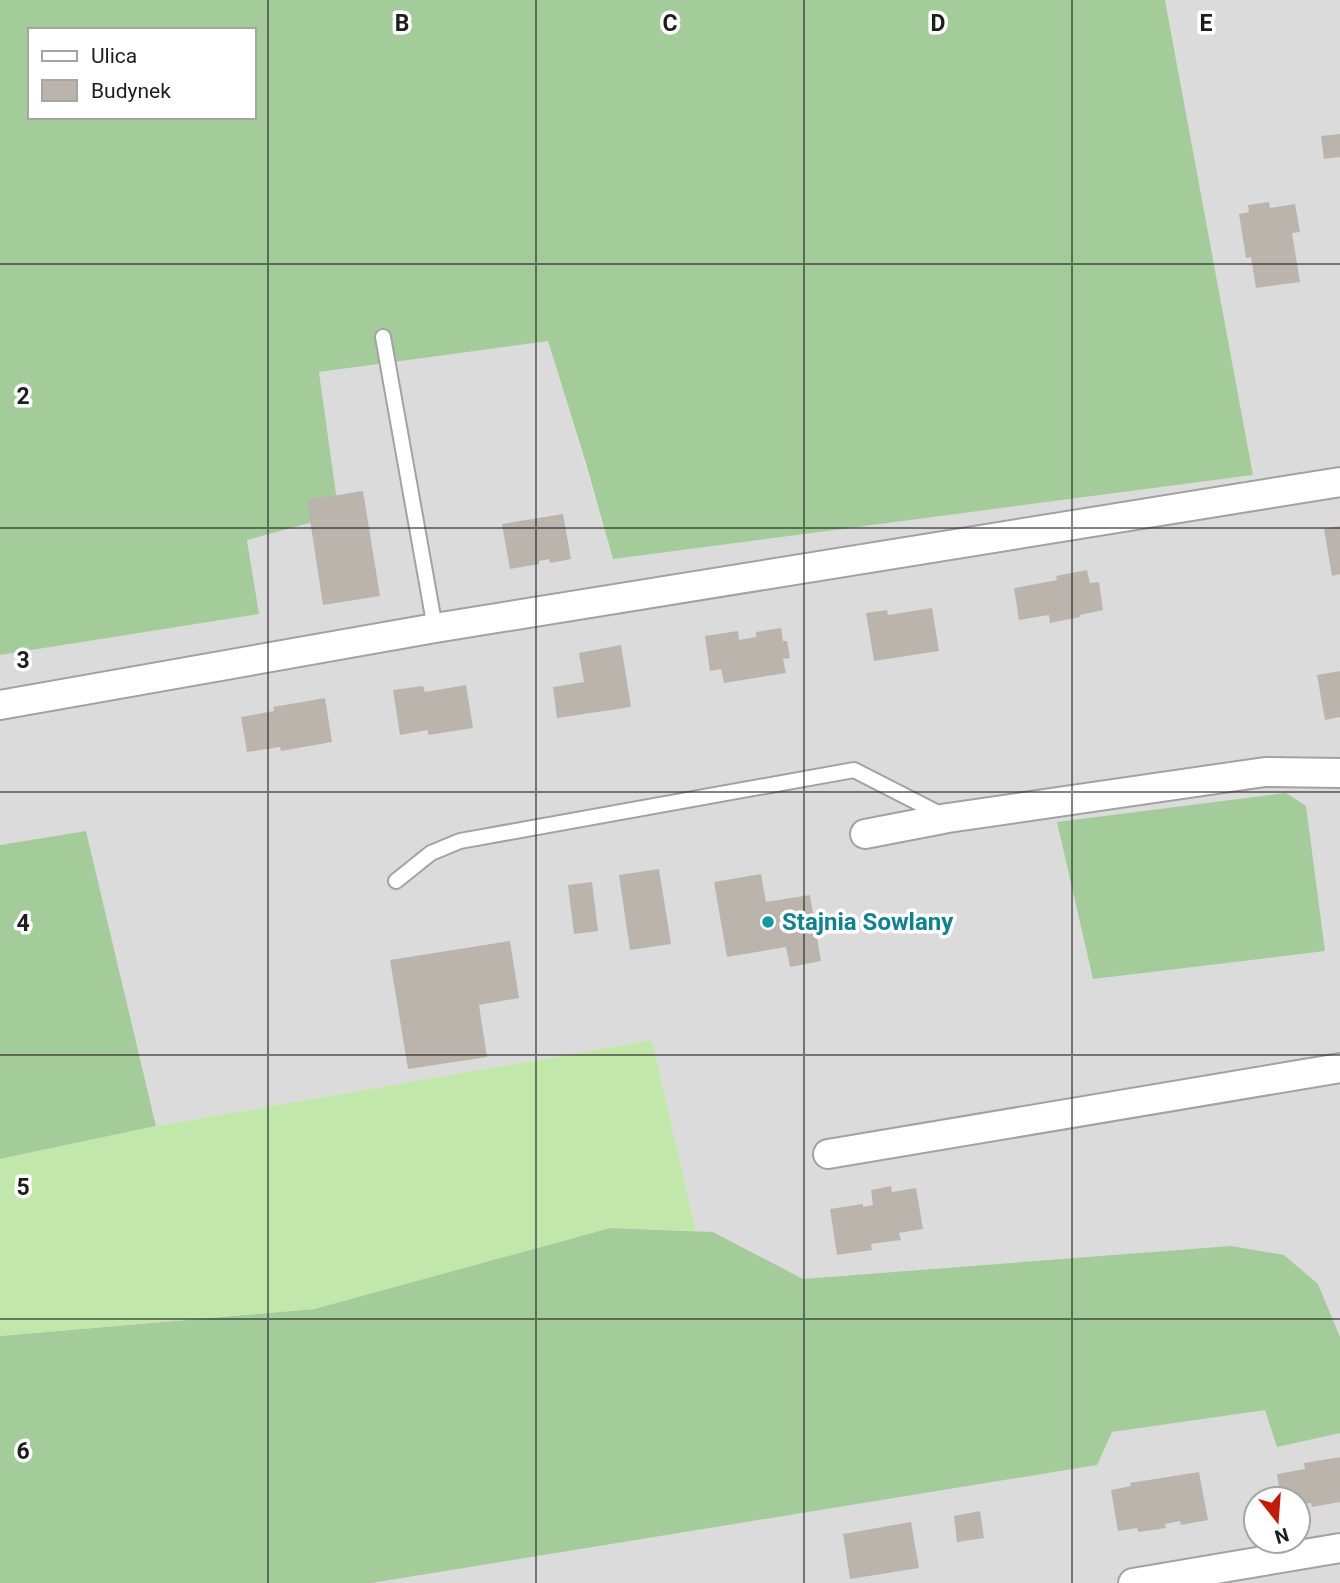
<svg xmlns="http://www.w3.org/2000/svg" width="1340" height="1583" font-family="Roboto,sans-serif">
	<style>
		.residential { fill: #dcdbdb; fill-rule: evenodd }
		.grass { fill: #c2e7ab }
		.forest { fill: #a4cc9a; fill-rule: evenodd }
		.building { fill: #bbb4ad }
		.lines { fill: none; stroke-linecap: round; stroke-linejoin: round }
		.lane-casing { stroke: #a2a2a2; stroke-width: 18 }
		.street-casing { stroke: #a2a2a2; stroke-width: 32 }
		.lane { stroke: #fff; stroke-width: 14 }
		.street { stroke: #fff; stroke-width: 28 }
		.grid { fill: none; stroke: #1e1e1e; stroke-width: 2; stroke-opacity: 0.55 }
		.culture-dot { fill: #0f9aa8; stroke: #fff; stroke-width: 2.5 }
		.labels { text-anchor: middle; stroke-width: 7; stroke-linejoin: round; paint-order: stroke }
		.culture-label { font-size: 24px; font-weight: bold; fill: #0d838f; stroke: #fff; text-anchor: start }
		.grid-label { font-size: 23px; text-anchor: middle; font-weight: bold; fill: #1e1e1e; stroke: #fff; stroke-width: 7; stroke-linejoin: round; paint-order: stroke }
	</style>
	<rect width="100%" height="100%" fill="#eeece4"/>
	<path class="residential" d="M1165 0H1340V1583H280L803 1279 696 1231 652 1040 156 1126 86 832 0 845V655L258 614 247 539 339 515 319 372 548 340 613 558 1253 475ZM1256 1499H1298V1541H1256Z"/>
	<path class="grass" d="M652 1040 696 1231 610 1228 314 1309 0 1336V1159L156 1126Z"/>
	<path class="forest" d="M0 0H1165L1253 475 613 559 586 464 548 341 319 372 339 515 247 540 259 614 0 655ZM30 30H254V117H30Z
		M1286 793 1306 806 1325 951 1093 979 1057 822Z
		M86 831 156 1126 0 1159V845Z
		M610 1228 713 1232 803 1279 1231 1246 1284 1255 1318 1284 1340 1337V1433L1277 1447 1265 1410 1112 1432 1097 1465 371 1583H0V1336L314 1309Z"/>
	<path class="building" d="M1340 134V157L1324 159 1321 136Z
		M1269 202 1270 208 1295 204 1300 232 1292 233 1300 282 1256 288 1251 257 1246 258 1239 214 1249 212 1248 205Z
		M363 491 380 596 323 605 307 500Z
		M563 514 571 559 550 563 549 559 539 561V564L510 569 502 524Z
		M1340 526V574L1332 576 1324 529Z
		M1087 570 1090 583 1099 582 1103 610 1080 615V617L1050 623 1049 615 1019 620 1014 588 1057 580 1056 576Z
		M932 608 939 651 874 661 866 613 887 610 888 615Z
		M781 628 783 641H787L790 658 783 659 786 673 724 683 721 669 710 671 705 636 738 631 739 640 756 637V632Z
		M621 645 631 707 557 718 553 687 584 682 579 653Z
		M1340 671V717L1325 720 1317 675Z
		M466 685 473 728 428 735V730L400 735 393 690 423 686 425 692Z
		M325 698 332 742 281 751 280 747 247 752 241 717 274 711 273 707Z
		M659 869 671 944 630 950 619 875Z
		M761 874 766 902 810 895 821 961 790 967 786 947 727 957 714 882Z
		M592 882 598 931 574 934 568 885Z
		M510 941 519 998 479 1005 487 1057 408 1069 390 960Z
		M891 1186 892 1192 916 1188 923 1229 899 1233 901 1240 871 1244 872 1250 837 1255 830 1209 863 1204V1207L873 1205 871 1190Z
		M1340 1457V1502L1312 1507 1311 1503 1298 1505V1499H1281L1277 1474 1305 1469 1304 1463Z
		M1199 1472 1208 1520 1181 1525 1180 1521 1165 1524 1166 1528 1138 1532 1137 1528 1118 1531 1111 1490 1131 1486 1130 1483Z
		M980 1511 984 1538 957 1542 954 1516Z
		M911 1522 919 1568 850 1579 843 1534Z"/>
	<g class="lines">
		<defs>
			<path id="lane" d="M383 337 435 628
				M396 881 431 853 460 841 854 770 942 815"/>
			<path id="street" d="M0 705 435 628 1340 482
				M865 834 948 818 1265 772 1340 773
				M828 1154 1340 1068
				M1133 1583 1340 1548"/>
		</defs>
		<use href="#lane" class="lane-casing"/>
		<use href="#street" class="street-casing"/>
		<use href="#lane" class="lane"/>
		<use href="#street" class="street"/>
	</g>
	<path class="grid" d="M268 0V1583M536 0V1583M804 0V1583M1072 0V1583M0 264H1340M0 528H1340M0 792H1340M0 1055H1340M0 1319H1340"/>
	<circle class="culture-dot" cx="768" cy="922" r="7"/>
	<g class="labels">
		<g class="culture-label">
			<text x="782" y="930">Stajnia Sowlany</text>
		</g>
	</g>
	<g class="grid-label">
		<text x="402" y="31">B</text>
		<text x="670" y="31">C</text>
		<text x="938" y="31">D</text>
		<text x="1206" y="31">E</text>
		<text x="23" y="404">2</text>
		<text x="23" y="668">3</text>
		<text x="23" y="931">4</text>
		<text x="23" y="1195">5</text>
		<text x="23" y="1459">6</text>
	</g>
	<rect x="28" y="28" width="228" height="91" fill="#ffffff" stroke="#a5a5a5" stroke-width="2"/>
	<rect x="42" y="51" width="35" height="10" fill="#ffffff" stroke="#a5a5a5" stroke-width="2"/>
	<text x="91" y="63" font-size="21" fill="#1e1e1e">Ulica</text>
	<rect x="42" y="80" width="35" height="21" fill="#bbb4ad" stroke="#a5a5a5" stroke-width="2"/>
	<text x="91" y="98" font-size="21" fill="#1e1e1e">Budynek</text>
	<g transform="translate(1277 1520) rotate(163)"><circle r="33" fill="#ffffff" stroke="#a5a5a5" stroke-width="2"/>
	<path d="M0-5L12 26L0 18L-12 26Z" fill="#c31b08"/>
	<text y="-10" font-size="19" font-weight="bold" text-anchor="middle" fill="#1e1e1e">N</text>
	</g>
</svg>
